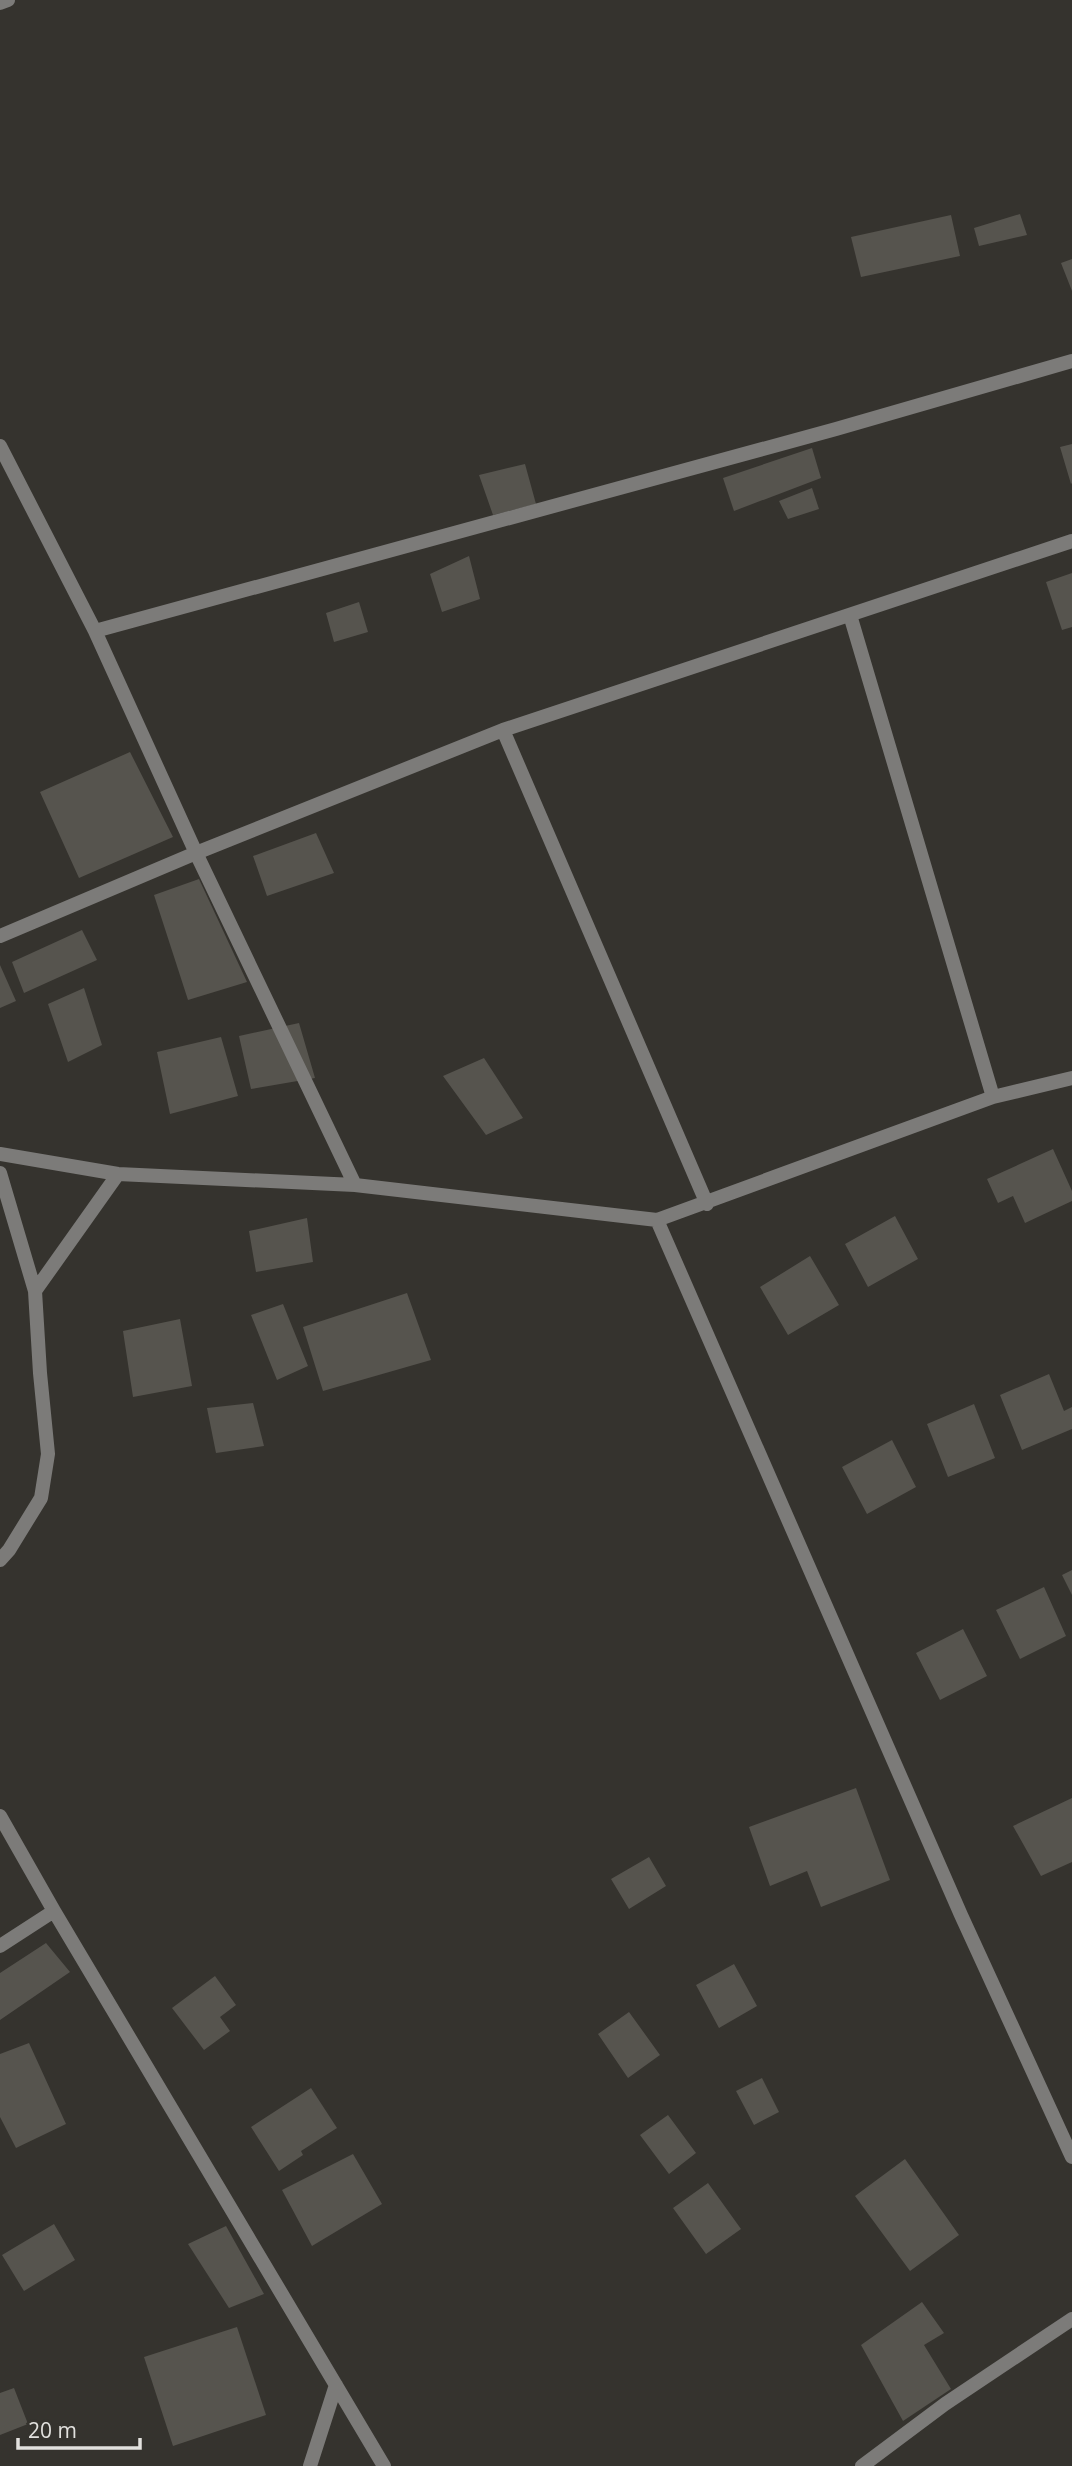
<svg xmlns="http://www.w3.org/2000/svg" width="1072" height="2466" font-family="'Open Sans',sans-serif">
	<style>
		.building { fill: #56544e }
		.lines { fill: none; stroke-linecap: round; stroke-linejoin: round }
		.minor { stroke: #7c7b79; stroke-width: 14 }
	</style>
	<rect width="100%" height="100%" fill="#35332e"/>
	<path class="building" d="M1020 214 1027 235 979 246 974 228Z
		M951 215 960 256 861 277 851 237Z
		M1072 259V291L1061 263Z
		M1072 444V483L1071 484 1060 447Z
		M812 448 821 478 734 511 723 478Z
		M525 464 536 504 493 515 479 475Z
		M812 488 819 509 788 519 779 501Z
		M469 556 480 599 442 612 430 574Z
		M1072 573V627L1062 630 1046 582Z
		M359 602 368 632 334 642 326 613Z
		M130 752 173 837 79 878 40 792Z
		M316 833 334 873 267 896 253 856Z
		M199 879 247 982 188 1000 154 895Z
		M82 930 97 960 24 993 12 962Z
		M0 965 16 1001 0 1008Z
		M84 988 102 1045 68 1062 48 1004Z
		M299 1023 315 1078 251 1089 239 1036Z
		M221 1037 238 1096 170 1114 157 1052Z
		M484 1058 523 1118 486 1135 443 1076Z
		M1053 1149 1072 1191V1201L1025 1223 1013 1196 998 1203 987 1179Z
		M895 1216 918 1259 868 1287 845 1244Z
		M307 1218 313 1262 256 1272 249 1231Z
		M810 1256 839 1305 788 1335 760 1287Z
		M407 1293 431 1360 323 1391 303 1327Z
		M283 1304 308 1366 277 1380 251 1315Z
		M180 1319 192 1386 133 1397 123 1331Z
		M1049 1374 1064 1411 1072 1407V1429L1022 1450 1000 1395Z
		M253 1403 264 1446 216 1453 207 1408Z
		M974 1404 995 1458 948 1477 927 1424Z
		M892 1440 916 1487 867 1514 842 1467Z
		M1072 1570V1595L1062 1575Z
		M1044 1587 1066 1636 1020 1659 996 1610Z
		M963 1629 987 1676 940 1700 916 1653Z
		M856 1788 890 1880 821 1907 807 1871 770 1886 749 1827Z
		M1072 1798V1862L1041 1876 1013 1826Z
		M649 1857 666 1886 629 1909 611 1879Z
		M46 1943 70 1972 0 2020V1973Z
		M734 1964 757 2006 719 2028 696 1985Z
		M215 1976 236 2005 220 2017 230 2031 204 2050 172 2008Z
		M629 2012 660 2055 628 2078 598 2034Z
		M29 2043 66 2124 16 2148 0 2117V2054Z
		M762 2078 779 2112 754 2125 736 2091Z
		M311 2088 337 2128 301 2151 303 2155 279 2171 251 2127Z
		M668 2115 696 2153 669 2174 640 2135Z
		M353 2154 382 2204 312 2246 282 2190Z
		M905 2159 959 2235 910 2271 855 2196Z
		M708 2183 741 2229 706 2254 673 2208Z
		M54 2224 75 2260 24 2291 2 2255Z
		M226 2226 264 2294 229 2308 188 2244Z
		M922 2302 944 2333 924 2345 951 2389 903 2421 861 2345Z
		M237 2327 266 2415 173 2446 144 2357Z
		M14 2388 28 2424 0 2435V2393Z"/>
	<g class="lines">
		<path class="minor" d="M0 3 8 0
			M0 446 95 631 196 853 355 1185
			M850 615 993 1097
			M95 631 836 429 1072 361
			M503 730 707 1204
			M0 936 196 853 503 730 1072 541
			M0 1154 118 1174 355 1185 657 1220 993 1097 1072 1078
			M0 1173 35 1291 40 1373 48 1454 41 1498 9 1550 0 1560
			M657 1220 961 1915 1072 2157
			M35 1291 118 1174
			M0 1816 54 1911 384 2466
			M0 1946 54 1911
			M310 2466 336 2385
			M862 2466 945 2404 1072 2319"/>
	</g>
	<path d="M18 2438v10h122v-10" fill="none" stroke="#e2e1de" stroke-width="3.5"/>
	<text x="28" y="2438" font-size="21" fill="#e2e1de" stroke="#35332e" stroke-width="5" paint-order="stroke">20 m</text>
</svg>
